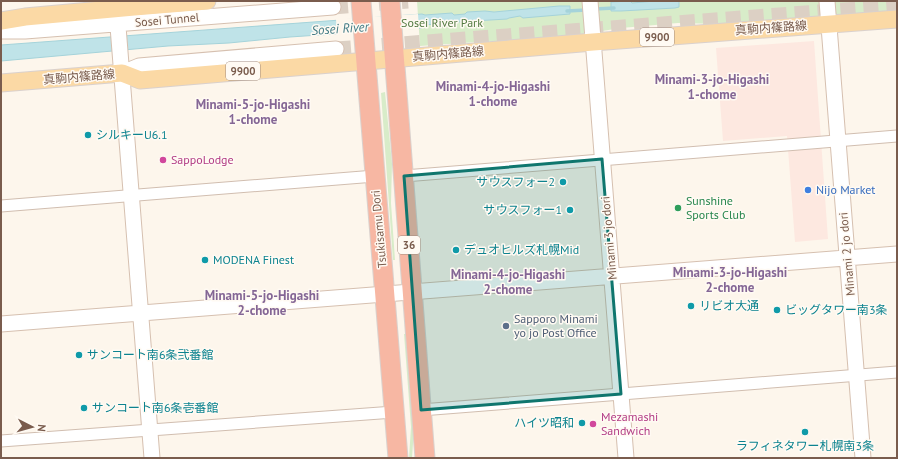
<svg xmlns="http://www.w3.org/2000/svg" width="898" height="459" font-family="'PT Sans','Noto Sans JP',sans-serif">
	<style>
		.commercial { fill: #fde8e0 }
		.green { fill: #d8ecc9 }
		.water { fill: #bfe3e8; stroke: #a5d3da }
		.pier { fill: #fdf6ec }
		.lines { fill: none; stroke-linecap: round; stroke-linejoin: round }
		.stream { stroke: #a5d3da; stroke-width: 3.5 }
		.secondary-tunnel { stroke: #dcd0c4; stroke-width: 15; stroke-dasharray: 15 8; stroke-linecap: butt }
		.street-casing { stroke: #d1beb0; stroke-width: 13 }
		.secondary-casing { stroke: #d6c0b0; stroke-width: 17 }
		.primary-casing { stroke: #dad1cd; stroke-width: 19 }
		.highway-casing { stroke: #dad1cd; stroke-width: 21 }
		.street { stroke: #fff; stroke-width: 11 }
		.secondary { stroke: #fff; stroke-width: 15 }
		.primary { stroke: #fbd9a5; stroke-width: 17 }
		.highway { stroke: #f7b7a3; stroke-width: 19 }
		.marked { fill: #0f766e; fill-opacity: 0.2; stroke: #0f766e; stroke-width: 3; stroke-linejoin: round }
		.culture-dot { fill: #0f9aa8; stroke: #fffaf3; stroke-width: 1.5 }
		.hotel-dot { fill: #d1479c; stroke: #fffaf3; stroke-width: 1.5 }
		.shop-dot { fill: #3f7fe0; stroke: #fffaf3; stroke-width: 1.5 }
		.leisure-dot { fill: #2e9e5b; stroke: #fffaf3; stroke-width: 1.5 }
		.service-dot { fill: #5c6f8a; stroke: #fffaf3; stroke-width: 1.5 }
		.labels { text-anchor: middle; stroke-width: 3; stroke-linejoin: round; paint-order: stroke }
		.shield { fill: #fffaf3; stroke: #a28b7f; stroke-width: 1 }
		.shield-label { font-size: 11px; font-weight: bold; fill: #7a5c4d }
		.street-label { font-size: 12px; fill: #7a5c4d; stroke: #fffaf3 }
		.park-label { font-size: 12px; fill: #537a41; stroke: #fffaf3 }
		.culture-label { font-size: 12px; fill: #0d838f; stroke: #fffaf3; text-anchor: start }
		.hotel-label { font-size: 12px; fill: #b23c85; stroke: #fffaf3; text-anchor: start }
		.shop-label { font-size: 12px; fill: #366cbe; stroke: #fffaf3; text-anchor: start }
		.leisure-label { font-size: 12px; fill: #27864d; stroke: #fffaf3; text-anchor: start }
		.service-label { font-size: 12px; fill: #4e5e75; stroke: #fffaf3; text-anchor: start }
		.water-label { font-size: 13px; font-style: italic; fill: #437c86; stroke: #fffaf3 }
		.neighbourhood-label { font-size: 13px; font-weight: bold; fill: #846695; stroke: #fffaf3 }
	</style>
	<rect width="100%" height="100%" fill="#fdf6ec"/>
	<path class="commercial" d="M814 41 828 239 795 242 787 136 723 141 716 48Z"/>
	<path class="green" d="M417 1H897V11L721 24 678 23 621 28 564 37 518 41 477 42 420 46Z
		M385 92 392 164 391 203 395 260H393L381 93Z
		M404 334H406L414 429 412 458H409L411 427Z"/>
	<path class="water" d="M630 1 632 3 655 1H679V7L675 8 621 11H611V2Z
		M559 6H570V14L523 18 520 16 509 18 507 19 457 22 425 25 422 28 290 37 229 43 168 46 1 61V45L422 14 425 15 452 13 454 15 465 14 467 12 485 11 494 12Z"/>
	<path class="pier" d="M418 14 419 29 337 36 336 19Z"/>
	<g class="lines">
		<path class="stream" d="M595 9 614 8
			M567 11 586 10"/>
		<path class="secondary-tunnel" d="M333 7 408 1
			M336 49 897 6"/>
		<defs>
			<path id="street" d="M404 176 897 136
				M1 206 375 176
				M421 410 897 372
				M1 441 394 412"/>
			<path id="secondary" d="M116 1 152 458
				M590 1 626 458
				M827 1 863 458
				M1 31H25L333 7
				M122 73 139 66 336 49
				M1 324 897 254"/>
			<path id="primary" d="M1 21 25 17 134 7 207 1
				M1 83 122 73 140 80 593 42 897 19"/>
			<path id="highway" d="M361 1 398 458
				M390 1 425 458"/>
		</defs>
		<use href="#street" class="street-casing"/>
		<use href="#secondary" class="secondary-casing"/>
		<use href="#primary" class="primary-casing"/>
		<use href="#highway" class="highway-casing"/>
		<use href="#street" class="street"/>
		<use href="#secondary" class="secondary"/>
		<use href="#primary" class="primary"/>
		<use href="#highway" class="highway"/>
	</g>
	<path class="marked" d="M602 159 621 394 421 410 404 176Z"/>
	<g class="culture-dot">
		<circle cx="88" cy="135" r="4"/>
		<circle cx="563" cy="182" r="4"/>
		<circle cx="570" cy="210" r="4"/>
		<circle cx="456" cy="250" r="4"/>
		<circle cx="205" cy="260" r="4"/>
		<circle cx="691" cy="306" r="4"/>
		<circle cx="777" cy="310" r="4"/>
		<circle cx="79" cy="355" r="4"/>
		<circle cx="84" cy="408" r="4"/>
		<circle cx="582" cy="423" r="4"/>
		<circle cx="805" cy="432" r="4"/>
	</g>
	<g class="hotel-dot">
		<circle cx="163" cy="160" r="4"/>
		<circle cx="593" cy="424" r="4"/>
	</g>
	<circle class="shop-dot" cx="808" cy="190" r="4"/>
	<circle class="leisure-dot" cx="678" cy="208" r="4"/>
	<circle class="service-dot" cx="506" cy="326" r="4"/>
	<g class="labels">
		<g class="shield">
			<rect x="640" y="28" width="34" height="18" rx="3"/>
			<rect x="226" y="62" width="34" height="18" rx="3"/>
			<rect x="398" y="236" width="22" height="18" rx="3"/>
		</g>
		<g class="shield-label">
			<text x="657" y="41">9900</text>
			<text x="243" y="75">9900</text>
			<text x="409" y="249">36</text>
		</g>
		<g class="street-label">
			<text transform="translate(167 20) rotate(-5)" y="4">Sosei Tunnel</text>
			<text transform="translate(771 28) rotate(-4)" y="4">真駒内篠路線</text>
			<text transform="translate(448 54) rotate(-5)" y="4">真駒内篠路線</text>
			<text transform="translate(79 77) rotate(-5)" y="4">真駒内篠路線</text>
			<text transform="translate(379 229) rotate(-95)" y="4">Tsukisamu Dori</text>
			<text transform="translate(609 238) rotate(-95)" y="4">Minami 3 jo dori</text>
			<text transform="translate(847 254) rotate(-95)" y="4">Minami 2 jo dori</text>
		</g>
		<g class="park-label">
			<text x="442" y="27">Sosei River Park</text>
		</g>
		<g class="culture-label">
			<text x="96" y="139">シルキーU6.1</text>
			<text x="555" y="186" text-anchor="end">サウスフォー2</text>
			<text x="562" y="214" text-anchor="end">サウスフォー1</text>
			<text x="464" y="254">デュオヒルズ札幌Mid</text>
			<text x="213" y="264">MODENA Finest</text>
			<text x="699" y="310">リビオ大通</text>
			<text x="785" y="314">ビッグタワー南3条</text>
			<text x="87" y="359">サンコート南6条弐番館</text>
			<text x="92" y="412">サンコート南6条壱番館</text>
			<text x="574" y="427" text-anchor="end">ハイツ昭和</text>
			<text x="805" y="450" text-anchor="middle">ラフィネタワー札幌南3条</text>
		</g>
		<g class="hotel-label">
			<text x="171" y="164">SappoLodge</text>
			<text x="601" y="421">Mezamashi<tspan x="601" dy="14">Sandwich</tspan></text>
		</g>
		<g class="shop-label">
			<text x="816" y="194">Nijo Market</text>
		</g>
		<g class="leisure-label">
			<text x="686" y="205">Sunshine<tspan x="686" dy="14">Sports Club</tspan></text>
		</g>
		<g class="service-label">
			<text x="514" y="323">Sapporo Minami<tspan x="514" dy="14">yo jo Post Office</tspan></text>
		</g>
		<g class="water-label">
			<text transform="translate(340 28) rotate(-4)" y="5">Sosei River</text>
		</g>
		<g class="neighbourhood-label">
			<text x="712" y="84">Minami-3-jo-Higashi<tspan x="712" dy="15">1-chome</tspan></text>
			<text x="493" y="91">Minami-4-jo-Higashi<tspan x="493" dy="15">1-chome</tspan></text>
			<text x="253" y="109">Minami-5-jo-Higashi<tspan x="253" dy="15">1-chome</tspan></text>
			<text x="730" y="277">Minami-3-jo-Higashi<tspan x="730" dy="15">2-chome</tspan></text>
			<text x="508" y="279">Minami-4-jo-Higashi<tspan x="508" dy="15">2-chome</tspan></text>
			<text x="262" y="300">Minami-5-jo-Higashi<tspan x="262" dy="15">2-chome</tspan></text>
		</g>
	</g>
	<rect width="898" height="459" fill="none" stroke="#7a5c4d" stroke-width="4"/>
	<g transform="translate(32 427) rotate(96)" stroke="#fffaf3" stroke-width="3" paint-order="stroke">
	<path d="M0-3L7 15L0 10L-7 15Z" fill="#7a5c4d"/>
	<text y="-6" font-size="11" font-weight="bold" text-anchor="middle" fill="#7a5c4d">N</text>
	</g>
</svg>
